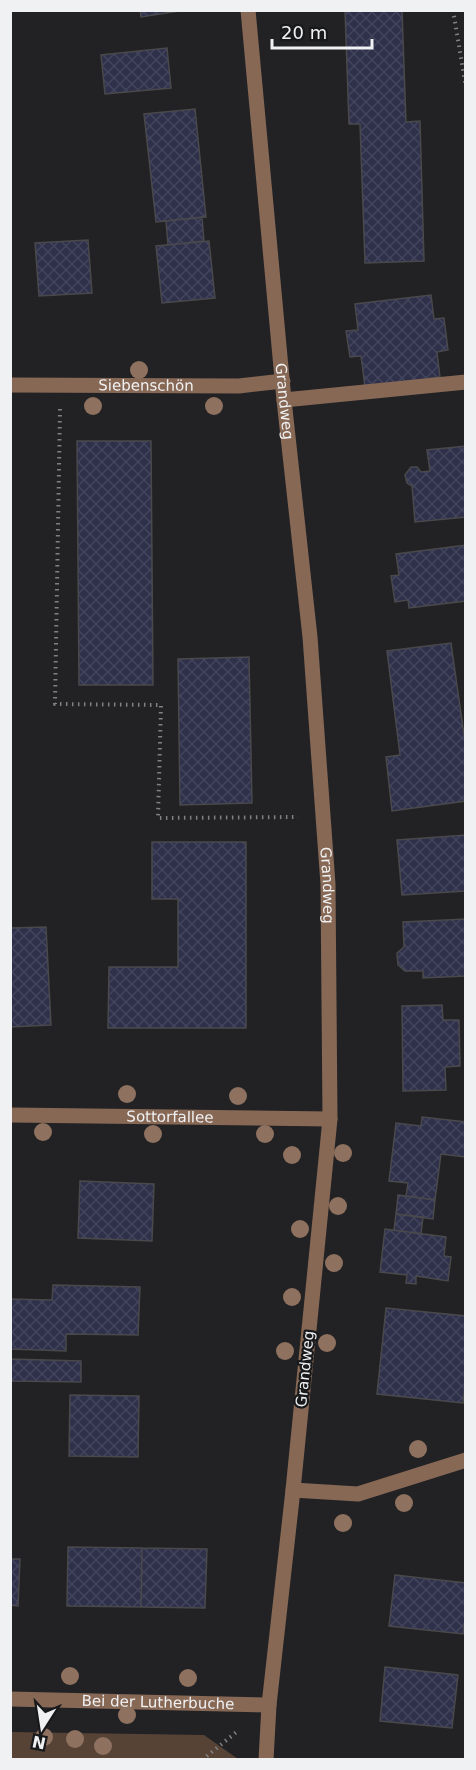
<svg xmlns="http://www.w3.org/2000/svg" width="476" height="1770" font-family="'DejaVu Sans',sans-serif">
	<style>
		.green { fill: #564336 }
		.building { fill: url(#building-cross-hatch); stroke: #49494c; stroke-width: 1.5 }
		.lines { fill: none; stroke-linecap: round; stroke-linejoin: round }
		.path { stroke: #808183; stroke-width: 4; stroke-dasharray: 1.5 4.5; stroke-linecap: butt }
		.minor { stroke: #866855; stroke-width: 15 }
		.tree { fill: #8e715f }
		.labels { text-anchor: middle; stroke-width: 4.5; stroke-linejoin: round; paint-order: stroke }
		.street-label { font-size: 15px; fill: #f0f1f3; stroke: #18191b }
	</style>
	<defs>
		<pattern id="building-cross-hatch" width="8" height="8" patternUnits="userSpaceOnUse" patternTransform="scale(1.5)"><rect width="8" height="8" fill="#2f314b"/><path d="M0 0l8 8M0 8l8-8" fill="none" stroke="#43455d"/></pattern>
	</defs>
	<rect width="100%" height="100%" fill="#222225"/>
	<path class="green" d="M11 1732 204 1735 238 1759H11Z"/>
	<path class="building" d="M140 10H186L141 17Z
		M345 10H402L406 122 420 121 424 261 365 263 360 124H349Z
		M167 48 171 88 105 94 101 55Z
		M195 109 206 217 156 222 144 114Z
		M202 217 204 241 168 245 166 221Z
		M88 240 92 293 39 296 35 243Z
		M209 241 215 298 162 303 156 246Z
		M431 295 434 319 444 318 448 350 437 352 440 377 365 387 361 356 350 357 346 331 358 330 355 304Z
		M77 441H151L153 685H79Z
		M466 446V517L415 522 412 486 407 483 405 475 411 467H417L421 472 430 471 427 450Z
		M466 545V601L409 608 408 600 395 602 391 576 399 575 396 554Z
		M451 643 466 749V801L392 811 386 757 400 755 387 651Z
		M249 657 252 803 180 805 178 659Z
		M466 835V891L402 895 397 840Z
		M152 842H246V1028H108L109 967H178V899H152Z
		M466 919V976L423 978V971H405L398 965 397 953 404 947 403 922Z
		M46 927 51 1025 10 1027V928Z
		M442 1005 443 1020H459L460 1066 445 1067 446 1090 403 1091 402 1006Z
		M422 1117 466 1122 465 1157 441 1154 435 1200 406 1196 408 1183 389 1181 396 1123 421 1126Z
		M80 1181 154 1184 152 1241 78 1238Z
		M398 1195 435 1200 433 1219 396 1214Z
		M396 1214 423 1217 421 1234 394 1230Z
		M385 1229 446 1237 444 1256 451 1257 448 1281 416 1276V1284L406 1283 407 1275 380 1272Z
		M53 1285 140 1287 138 1335 66 1334V1351L10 1349V1299L52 1300Z
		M386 1308 466 1316V1375L463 1403 377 1394Z
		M10 1359 81 1361V1382L10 1381Z
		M70 1395 139 1396 138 1457 69 1456Z
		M68 1547 142 1548 141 1607 67 1606Z
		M142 1548 207 1549 205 1608 141 1607Z
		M10 1559H20L18 1606 10 1605Z
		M395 1575 466 1583V1612L463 1634 389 1626Z
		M385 1667 458 1675 452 1728 380 1721Z"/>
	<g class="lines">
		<path class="path" d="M453 10 466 88
			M60 409 55 704 161 705 158 818 298 817
			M202 1760 239 1730"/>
		<g class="minor">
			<path id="s1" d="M248 10 284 400 310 637 328 884 330 1119 293 1490 269 1705 266 1760"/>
			<path id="s2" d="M10 385 239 386 283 381"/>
			<path d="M284 400 466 382"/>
			<path id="s3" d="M10 1115 330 1119"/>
			<path d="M293 1490 358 1494 466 1460"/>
			<path id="s4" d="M10 1699 269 1705"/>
		</g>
	</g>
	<g class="tree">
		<circle cx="139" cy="370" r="9"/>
		<circle cx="93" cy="406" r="9"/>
		<circle cx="214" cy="406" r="9"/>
		<circle cx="127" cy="1094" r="9"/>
		<circle cx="238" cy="1096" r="9"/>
		<circle cx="43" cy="1132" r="9"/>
		<circle cx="153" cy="1134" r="9"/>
		<circle cx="265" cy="1134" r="9"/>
		<circle cx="343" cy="1153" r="9"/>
		<circle cx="292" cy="1155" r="9"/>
		<circle cx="338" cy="1206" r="9"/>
		<circle cx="300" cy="1229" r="9"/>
		<circle cx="334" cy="1263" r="9"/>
		<circle cx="292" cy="1297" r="9"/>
		<circle cx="327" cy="1343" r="9"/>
		<circle cx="285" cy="1351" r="9"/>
		<circle cx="418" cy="1449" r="9"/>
		<circle cx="404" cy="1503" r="9"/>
		<circle cx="343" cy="1523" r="9"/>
		<circle cx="70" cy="1676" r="9"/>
		<circle cx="188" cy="1678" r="9"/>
		<circle cx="127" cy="1715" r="9"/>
		<circle cx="44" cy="1737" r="9"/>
		<circle cx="75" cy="1739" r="9"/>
		<circle cx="103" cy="1746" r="9"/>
	</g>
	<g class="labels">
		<g class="street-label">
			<text dy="5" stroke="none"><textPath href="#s2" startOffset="136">Siebenschön</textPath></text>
			<text dy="5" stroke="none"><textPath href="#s1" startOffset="393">Grandweg</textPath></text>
			<text dy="5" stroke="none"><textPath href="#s1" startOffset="879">Grandweg</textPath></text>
			<text dy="5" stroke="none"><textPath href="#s3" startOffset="160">Sottorfallee</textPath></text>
			<text transform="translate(305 1369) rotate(-84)" y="5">Grandweg</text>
			<text dy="5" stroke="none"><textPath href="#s4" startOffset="148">Bei der Lutherbuche</textPath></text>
		</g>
	</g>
	<rect width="476" height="1770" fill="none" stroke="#f0f1f3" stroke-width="24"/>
	<g transform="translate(42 1728) rotate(192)" stroke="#18191b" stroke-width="4.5" paint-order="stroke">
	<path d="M0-4.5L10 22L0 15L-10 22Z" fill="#f0f1f3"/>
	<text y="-9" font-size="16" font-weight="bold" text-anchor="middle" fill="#f0f1f3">N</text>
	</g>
	<path d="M272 39v9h100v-9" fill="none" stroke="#f0f1f3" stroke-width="3"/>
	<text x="281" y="39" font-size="18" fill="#f0f1f3" stroke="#18191b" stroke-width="4.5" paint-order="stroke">20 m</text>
</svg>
